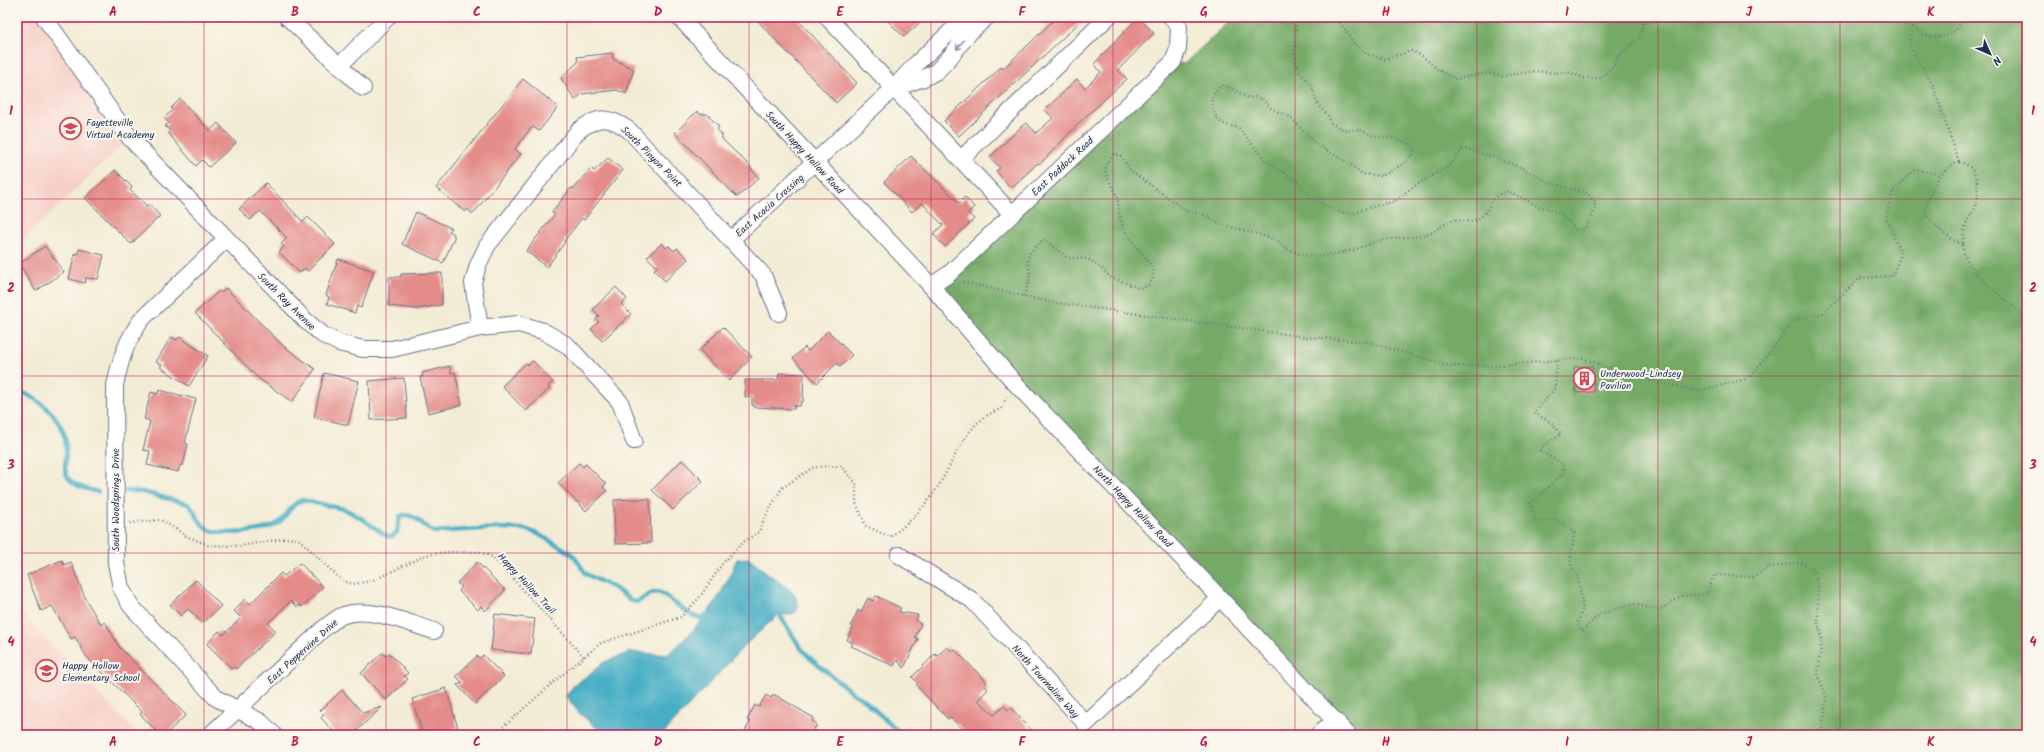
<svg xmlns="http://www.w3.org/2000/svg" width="2044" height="752" font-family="Kalam,sans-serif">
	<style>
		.built { fill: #f7d0c9 }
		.forest { fill: #74aa66; stroke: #486c62 }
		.water { fill: #46aec5; stroke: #306e92 }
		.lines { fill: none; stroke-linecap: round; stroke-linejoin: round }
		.stream { stroke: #46aec5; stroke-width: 4.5 }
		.building { fill: #e48c8a }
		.minor-casing { stroke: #677188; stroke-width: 18 }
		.path { stroke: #677188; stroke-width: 2.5; stroke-dasharray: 1 3; stroke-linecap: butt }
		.minor { stroke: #fff; stroke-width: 16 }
		.oneway { stroke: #8d97ae }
		.grid { fill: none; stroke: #c2185b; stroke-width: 1; stroke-opacity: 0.55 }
		.labels { text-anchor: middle; stroke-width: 4; stroke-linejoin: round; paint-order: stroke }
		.poi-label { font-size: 10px; fill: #1b2f5e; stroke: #fbf7ec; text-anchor: start }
		.street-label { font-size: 10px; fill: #1b2f5e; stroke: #fbf7ec }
		.neatline { fill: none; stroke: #c2185b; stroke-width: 1.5 }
		.grid-label { font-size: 13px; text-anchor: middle; font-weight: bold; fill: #c2185b }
	</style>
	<rect width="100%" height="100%" fill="#fbf7ec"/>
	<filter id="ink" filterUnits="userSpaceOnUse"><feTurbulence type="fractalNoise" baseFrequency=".025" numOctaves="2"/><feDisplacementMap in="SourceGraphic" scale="8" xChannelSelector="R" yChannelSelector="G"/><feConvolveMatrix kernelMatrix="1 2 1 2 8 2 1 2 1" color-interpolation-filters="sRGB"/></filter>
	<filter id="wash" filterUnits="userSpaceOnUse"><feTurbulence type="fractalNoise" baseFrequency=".012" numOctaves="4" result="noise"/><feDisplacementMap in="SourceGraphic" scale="16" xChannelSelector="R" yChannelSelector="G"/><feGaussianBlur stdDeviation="0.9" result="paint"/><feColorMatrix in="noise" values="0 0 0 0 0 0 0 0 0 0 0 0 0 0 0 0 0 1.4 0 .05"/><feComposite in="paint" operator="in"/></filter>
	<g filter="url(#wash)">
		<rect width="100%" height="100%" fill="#f3ecd5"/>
		<path class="built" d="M17 17H44L130 138 17 245Z
			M17 608 138 735H17Z"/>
		<path class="forest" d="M1234 17H2027V735H1348L931 286 1173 62 1184 64Z"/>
		<path class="water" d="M748 558 794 593 799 605 796 612 788 615 779 614 744 646 662 735H605L578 712 566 696 575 684 590 674 604 662 630 652 667 655C687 639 714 608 725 585 730 576 732 568 737 559Z"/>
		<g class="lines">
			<path class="stream" d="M17 390C43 400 67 421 66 451 66 461 62 472 70 480 77 488 89 489 98 492
				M126 491 143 492 188 504C196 511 198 522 206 528 218 537 267 532 278 523 288 516 290 504 302 500L344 509 361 518 388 537 393 536 397 532 400 516C414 511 423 527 434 532L498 528 525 529 536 533 566 550 574 556 586 574 616 589 631 601 637 602 654 592 661 593 691 615 701 618 706 615
				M776 609 800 647 811 659 854 694 863 699 902 735"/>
		</g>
		<g id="blocks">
			<path class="building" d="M754 17H795L857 83 836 103Z
				M884 17H926L904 37Z
				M1057 17H1085L959 136 944 121 1001 67 1003 69Z
				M1138 17 1154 33 1118 70 1127 79 1084 118 1040 164 1038 163 1011 188 996 171 1000 168 990 157 1023 125 1027 123 1036 133 1053 118 1045 110 1077 79 1085 88 1101 72 1094 64Z
				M612 53 613 59 634 69 626 94 617 90 582 94 575 100 561 78 578 62 577 57Z
				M523 79 558 107 539 131 533 127 530 129 515 149 521 154 473 214 467 209 465 212 436 188Z
				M180 99 210 131 218 123 236 143 209 167 202 160 196 166 168 133 170 131 165 126 169 123 164 118 173 110 171 108Z
				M697 111 699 114H707L719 127 717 129 722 135V139L751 167V169L759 178 737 197 675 133Z
				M911 156 959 203 965 197 974 207 968 213 974 219 945 247 933 234 943 225 922 203 912 212 884 182Z
				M608 158 623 170 584 220 582 218 564 241 565 242 547 267 526 251 555 214 552 212 571 188 573 189 591 168 594 171Z
				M115 170 132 187 130 190 147 206 149 204 160 216 131 244 85 198Z
				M266 183 303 222 308 217 335 244 308 271 305 268 300 273 279 252 284 247 281 244 287 238 260 211 250 220 239 209Z
				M416 212 451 228 449 231 454 234V238L443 263 402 244Z
				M662 243 666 248 669 246 674 251 677 248 688 259 665 281 654 270 657 267 647 257Z
				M45 246 64 272 36 291 19 264Z
				M79 249 104 255 98 279 86 278 85 283 69 279 75 253 78 254Z
				M338 259 374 271 361 308 357 306 355 313 327 304 329 297 326 295Z
				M442 273V305L416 309 389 306V277H401V274Z
				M616 287 627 299 621 304 631 314 602 341 591 329 599 322 596 319 599 316 593 309Z
				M226 288 282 345 315 369 292 402 258 378 195 313 219 291 221 293Z
				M723 327 752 357 729 381 700 350Z
				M828 331 852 355 840 367 837 363 817 383 793 358 805 347 808 351Z
				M171 337 177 340 179 337 208 356 189 386 160 367 162 365 156 362Z
				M533 361 553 382 548 386 550 388 526 411 502 386 526 363 528 365Z
				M450 366 451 373 455 372 462 405 428 413 420 377H423L422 373Z
				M1592 366 1594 392 1576 393 1574 367Z
				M324 373 359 381 348 425 314 417Z
				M779 373 804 374 803 402H801L800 406H794V409L754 407V405H752V397H745V380H778Z
				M404 378 407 418 371 420 369 381Z
				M159 390 196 399 185 443 188 444 183 465H180L178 472 147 465 150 451 143 450 150 421 144 419 151 392 158 394Z
				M682 460 703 481 673 510 652 490Z
				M579 463 583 467 586 464 606 484 603 487 607 491 586 511 558 483Z
				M632 499H650L651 543 615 544 614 500Z
				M62 560 64 565 71 562 85 598 101 625 105 622 120 648 186 715 165 735H160L140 714 142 712 86 656 75 637 71 639 52 606 41 611 27 575Z
				M477 562 505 590 485 611 481 606 478 610 459 591 462 587 457 583Z
				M300 563 323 587 302 607 300 605 297 607 291 601 268 623 276 631 236 669 234 667 232 669 207 644 219 631 223 635 241 618 234 611 245 599 250 604 281 573 284 576Z
				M196 580 221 606 203 623 188 609 181 616 170 605Z
				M876 596 901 608 899 612 918 615 916 621 921 624 915 637 918 639 904 668 897 660 894 666 851 646 853 643 847 640 853 627 851 626 858 610 861 612 868 598 873 601Z
				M495 614 535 619 531 654 491 650Z
				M947 647 952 651 954 649 987 682 984 685 988 689 978 700 994 715 1004 706 1008 710 1010 707 1036 735H969L950 717 948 719 916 685 918 683 912 677 935 654 937 656Z
				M382 653 386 656 389 653 408 673 404 676 408 679 386 700 361 673Z
				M483 655 504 676 475 704 457 685 463 683 456 676 477 656 480 658Z
				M446 688 458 728 433 735H423L412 699Z
				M342 690 363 713 382 707 352 735H337L321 718 324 715 320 711Z
				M766 695 771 698 773 695H775L814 718 812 721 817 724 811 735H743L750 722 747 720 755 705 759 707Z"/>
		</g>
	</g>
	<g filter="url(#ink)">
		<use href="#blocks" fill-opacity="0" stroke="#677188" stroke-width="1"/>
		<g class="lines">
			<defs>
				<path id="minor" d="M44 17 130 138 306 321 323 335 339 343 363 349H392L480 328 519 324 543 331 567 345 620 402 634 441
					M287 17 363 88
					M679 17 931 286 1014 382 1220 598 1348 735
					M827 17 1012 214
					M339 66 388 17
					M895 88 924 78 937 71 950 57 970 32 987 17
					M961 159 1108 17
					M226 239 142 319C126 341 121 358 115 385L116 563 121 588 131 606 165 643 216 698 261 722 274 735
					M732 239 894 88 916 64 966 17
					M931 286 949 274 1173 62 1178 49 1179 27 1171 17
					M480 328 473 283 478 265 487 246 578 131C599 115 610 116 630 131L763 275 779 313
					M899 555 972 600 1086 724 1220 598
					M210 735 323 629C329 625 337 617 344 615 370 606 408 623 434 631
					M1318 735 1324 729 1338 723"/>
			</defs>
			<use href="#minor" class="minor-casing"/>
			<path class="path" d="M1334 17 1348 33 1353 43 1367 54 1385 59 1411 51 1421 55 1437 69 1455 79 1488 73 1502 76 1537 71 1555 73 1568 72 1584 78H1601L1614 66 1618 56 1640 37 1644 17
				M1906 17 1912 26 1909 45 1932 83 1959 162
				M1913 27C1930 43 1955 39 1965 17
				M1959 162C1976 163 1980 188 1977 202 1976 209 1970 215 1967 221 1964 228 1963 237 1963 245 1947 237 1934 227 1925 211 1931 190 1937 171 1959 162Z
				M1963 245C1961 269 2010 303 2027 317
				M963 282 1050 302 1306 337 1369 342 1449 366H1493L1582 358 1636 377 1698 391 1750 378 1793 321 1823 313 1860 278 1892 276 1901 254 1886 217 1893 190 1916 169 1940 175
				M1024 296 1030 278 1028 261 1029 254 1043 239 1068 258H1080L1090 260 1102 269 1110 277 1139 288 1147 286 1152 281 1154 270C1146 255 1132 244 1125 230 1118 218 1120 206 1116 194 1109 176 1097 171 1114 154L1120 155 1131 171 1186 211 1205 215 1220 224 1275 239 1285 248 1302 255 1324 256 1353 250 1381 240 1420 236 1433 232 1448 222 1456 220 1470 222C1475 220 1480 218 1484 214 1492 204 1492 194 1508 191L1540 207 1547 208 1561 214 1576 230 1584 229C1591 221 1595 213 1595 202L1587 193 1550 183 1524 169 1494 157 1467 149 1462 150 1449 166 1414 186 1395 201 1364 209 1358 212 1349 214 1340 212 1322 204 1311 198 1299 183 1265 160 1238 127C1217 125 1214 118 1211 98L1220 86 1224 85 1249 98 1255 97 1262 99 1272 109 1290 117 1316 144 1350 164 1362 174 1381 176 1391 171 1404 163 1414 153 1415 149 1411 144 1391 138 1374 136 1361 130H1344L1331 123 1328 115 1318 105 1311 85 1300 73 1297 65 1295 54 1296 17
				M1557 361 1555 388 1534 413 1552 423 1561 434 1538 450 1563 464V474L1531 503 1535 522 1557 519 1574 533 1570 563 1578 578 1583 609 1577 624 1582 631 1600 614 1633 604 1659 610 1682 596 1707 594 1714 575 1754 577 1769 567 1800 562 1812 569 1818 583V625L1822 636 1818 675 1827 698 1821 735
				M130 523 160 520 165 522 186 536 208 545 240 546 288 538 300 540 338 577 346 582 353 584 372 581 426 555 447 552H480L492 557 510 575 584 657
				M494 735 555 681 601 643 681 617 699 598 723 563 743 542 759 532 765 517 782 488 814 467 841 466 856 483V503L866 526 890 537C909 523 919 513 933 494 955 464 962 422 1001 409L1007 396"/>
			<use href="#minor" class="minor"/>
		</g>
		<defs><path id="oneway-shaft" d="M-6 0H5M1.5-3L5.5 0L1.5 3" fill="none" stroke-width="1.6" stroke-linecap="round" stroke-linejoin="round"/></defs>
		<use class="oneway" href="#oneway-shaft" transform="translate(960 45) rotate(128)"/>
	</g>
	<path class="grid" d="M204 17V735M386 17V735M567 17V735M749 17V735M931 17V735M1113 17V735M1295 17V735M1477 17V735M1658 17V735M1840 17V735M17 199H2027M17 376H2027M17 553H2027"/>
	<defs>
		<symbol id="school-ring" viewBox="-11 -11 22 22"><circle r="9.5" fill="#fbf7ec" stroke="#d1495b" stroke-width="1.5"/><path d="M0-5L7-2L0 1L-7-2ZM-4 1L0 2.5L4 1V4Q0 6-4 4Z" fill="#d1495b"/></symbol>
		<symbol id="building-ring" viewBox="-11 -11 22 22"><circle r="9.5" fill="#fbf7ec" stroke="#d1495b" stroke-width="1.5"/><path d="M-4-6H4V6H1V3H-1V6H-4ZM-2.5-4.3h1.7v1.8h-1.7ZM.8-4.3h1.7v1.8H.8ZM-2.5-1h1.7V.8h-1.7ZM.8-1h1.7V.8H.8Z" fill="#d1495b"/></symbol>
	</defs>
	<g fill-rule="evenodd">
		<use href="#school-ring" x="58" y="116" width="25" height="25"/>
		<use href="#building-ring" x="1572" y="366" width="25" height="25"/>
		<use href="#school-ring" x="34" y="658" width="25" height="25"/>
	</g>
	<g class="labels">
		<g class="poi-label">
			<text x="86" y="126">Fayetteville<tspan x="86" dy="12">Virtual Academy</tspan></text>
			<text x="1600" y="377">Underwood-Lindsey<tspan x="1600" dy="12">Pavilion</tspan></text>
			<text x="62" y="669">Happy Hollow<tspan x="62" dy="12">Elementary School</tspan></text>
		</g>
		<g class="street-label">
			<text transform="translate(805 152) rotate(47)" y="4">South Happy Hollow Road</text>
			<text transform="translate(652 156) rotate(45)" y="4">South Pinyon Point</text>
			<text transform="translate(1062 166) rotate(-43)" y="4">East Paddock Road</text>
			<text transform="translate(769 205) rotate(-42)" y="4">East Acacia Crossing</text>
			<text transform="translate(287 301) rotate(45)" y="4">South Ray Avenue</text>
			<text transform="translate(115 500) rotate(-90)" y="4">South Woodsprings Drive</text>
			<text transform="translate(1133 506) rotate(46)" y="4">North Happy Hollow Road</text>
			<text transform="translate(527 583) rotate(47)" y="4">Happy Hollow Trail</text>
			<text transform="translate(302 651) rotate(-42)" y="4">East Peppervine Drive</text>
			<text transform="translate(1046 681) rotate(48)" y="4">North Tourmaline Way</text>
		</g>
	</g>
	<rect width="2044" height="752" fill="none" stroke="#fbf7ec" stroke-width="44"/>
	<g transform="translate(1990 54) rotate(135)" stroke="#fbf7ec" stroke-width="3" paint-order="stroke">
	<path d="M0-3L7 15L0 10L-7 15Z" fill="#1b2f5e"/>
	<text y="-6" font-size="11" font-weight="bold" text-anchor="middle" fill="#1b2f5e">N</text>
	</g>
	<rect x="22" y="22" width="2000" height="708" class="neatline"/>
	<g class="grid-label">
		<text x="113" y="16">A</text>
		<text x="295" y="16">B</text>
		<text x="477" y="16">C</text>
		<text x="658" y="16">D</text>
		<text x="840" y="16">E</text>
		<text x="1022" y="16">F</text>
		<text x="1204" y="16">G</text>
		<text x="1386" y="16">H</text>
		<text x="1567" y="16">I</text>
		<text x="1749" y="16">J</text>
		<text x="1931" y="16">K</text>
		<text x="11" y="115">1</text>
		<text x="2033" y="115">1</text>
		<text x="11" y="292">2</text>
		<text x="2033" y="292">2</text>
		<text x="11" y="469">3</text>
		<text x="2033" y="469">3</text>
		<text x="11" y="646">4</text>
		<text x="2033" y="646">4</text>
		<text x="113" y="746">A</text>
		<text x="295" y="746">B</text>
		<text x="477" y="746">C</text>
		<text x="658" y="746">D</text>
		<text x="840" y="746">E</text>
		<text x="1022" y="746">F</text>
		<text x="1204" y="746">G</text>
		<text x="1386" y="746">H</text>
		<text x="1567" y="746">I</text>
		<text x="1749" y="746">J</text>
		<text x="1931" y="746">K</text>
	</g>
</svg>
